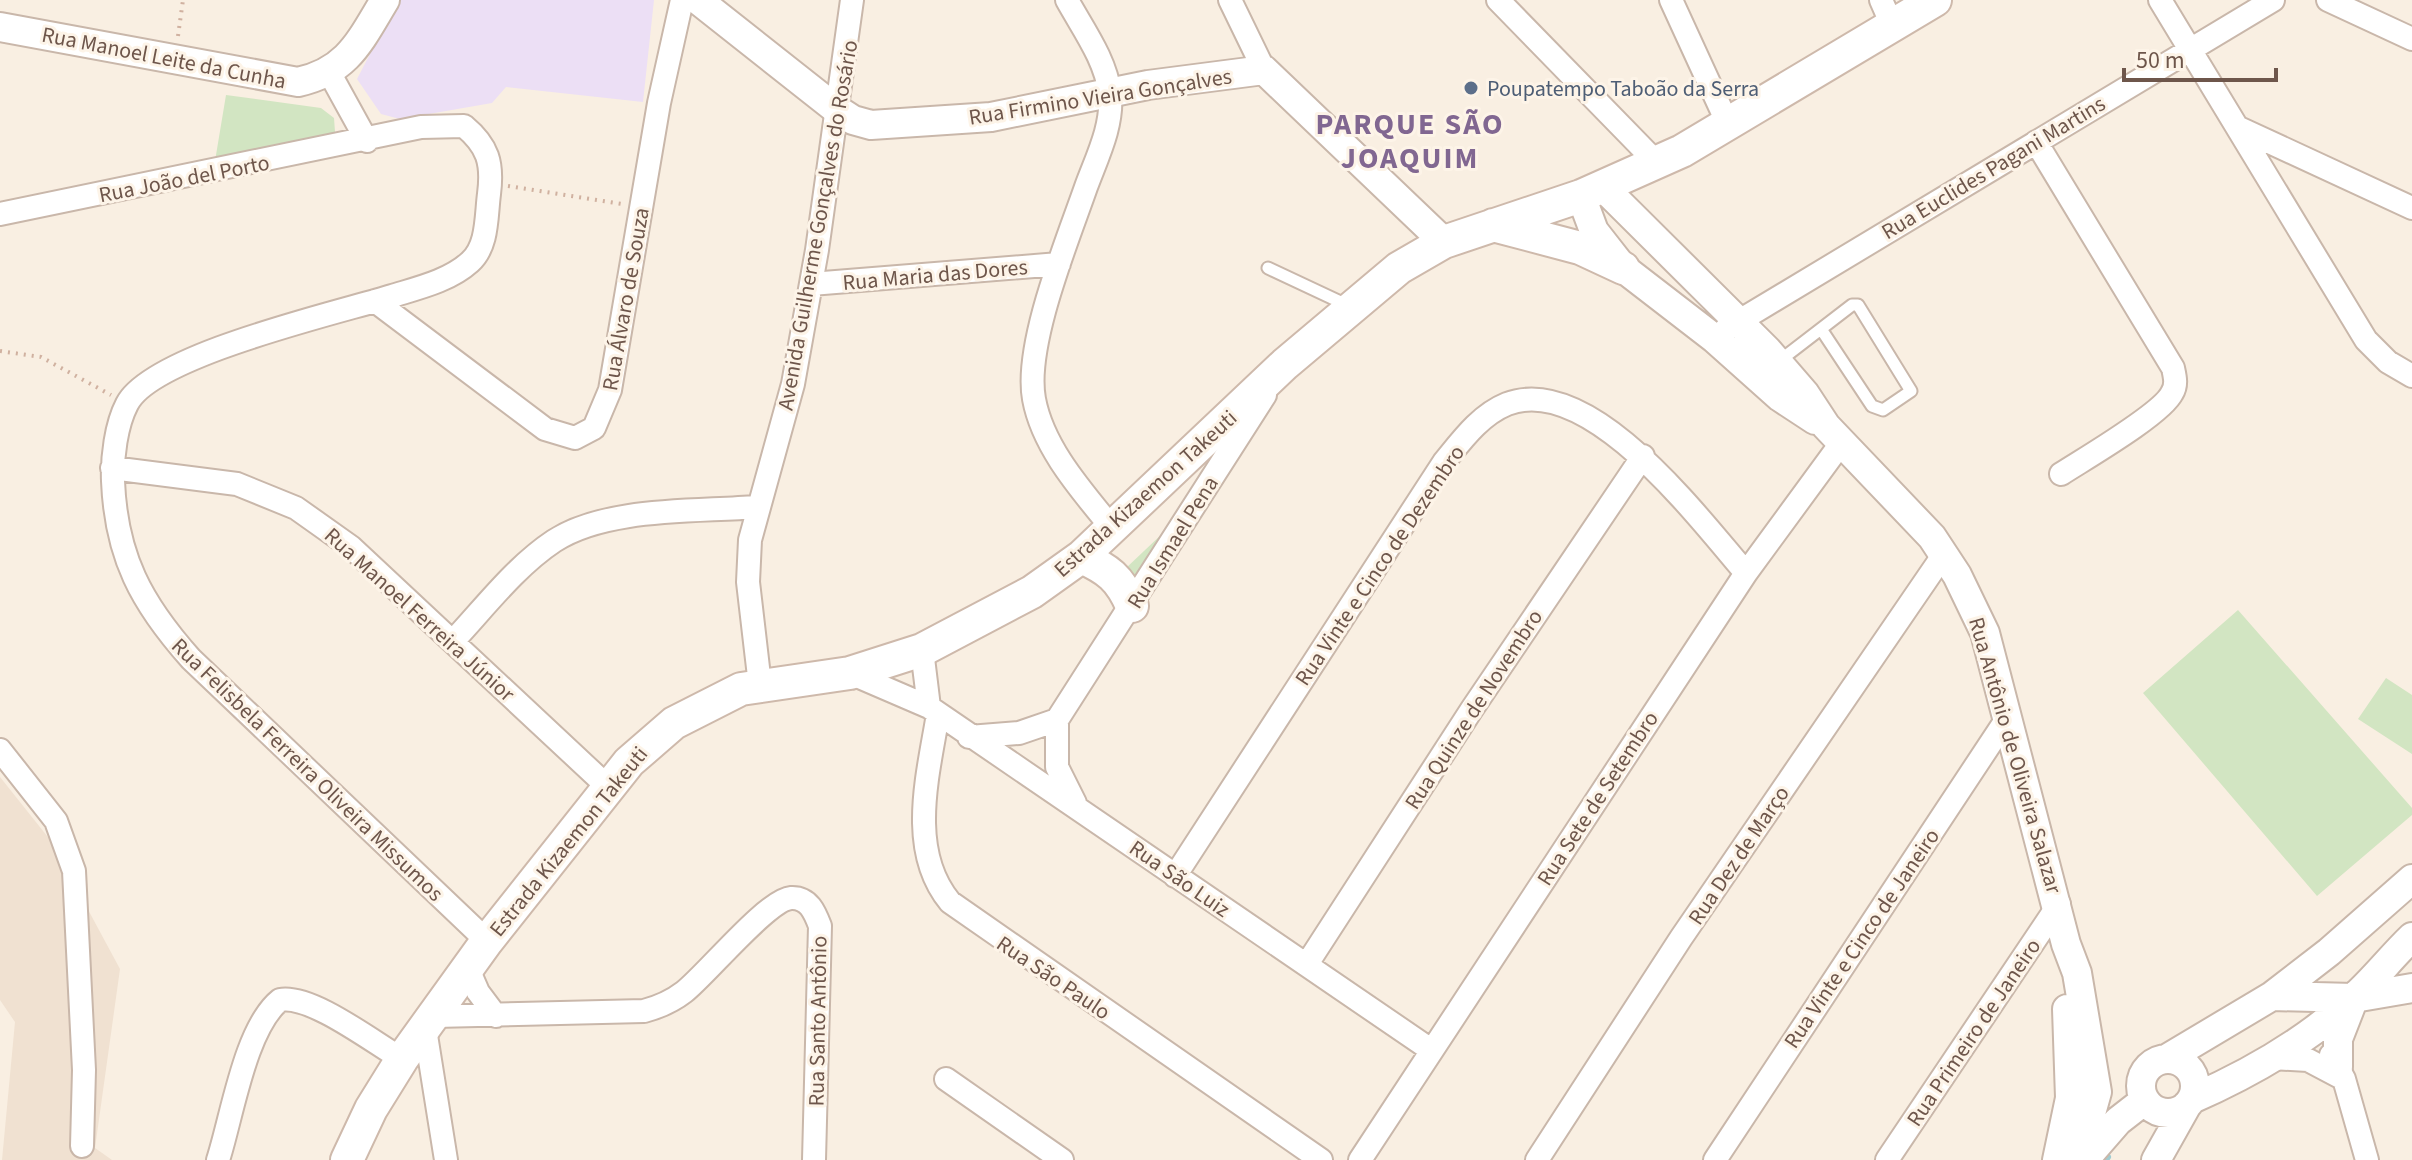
<svg xmlns="http://www.w3.org/2000/svg" width="2412" height="1160" font-family="'Source Sans 3',sans-serif">
	<style>
		.residential { fill: #f0e1d1 }
		.education { fill: #ecdff5 }
		.green { fill: #d2e5c2 }
		.lines { fill: none; stroke-linecap: round; stroke-linejoin: round }
		.stream { stroke: #a0ccd1; stroke-width: 6 }
		.service-casing { stroke: #c9b7aa; stroke-width: 15 }
		.minor-casing { stroke: #c9b7aa; stroke-width: 26 }
		.tertiary-casing { stroke: #c9b7aa; stroke-width: 32 }
		.secondary-casing { stroke: #ceb9ab; stroke-width: 36 }
		.path { stroke: #d0b1a0; stroke-width: 4; stroke-dasharray: 2 6; stroke-linecap: butt }
		.service { stroke: #fff; stroke-width: 11 }
		.minor { stroke: #fff; stroke-width: 22 }
		.tertiary { stroke: #fff; stroke-width: 28 }
		.secondary { stroke: #fff; stroke-width: 32 }
		.service-dot { fill: #5c6f8a; stroke: #fdf4e8; stroke-width: 3 }
		.labels { text-anchor: middle; stroke-width: 6; stroke-linejoin: round; paint-order: stroke }
		.street-label { font-size: 22px; fill: #6e564b; stroke: #fdf4e8 }
		.service-label { font-size: 22px; fill: #4e5e75; stroke: #fdf4e8; text-anchor: start }
		.district-label { font-size: 30px; font-weight: bold; letter-spacing: 2px; fill: #816791; stroke: #fdf4e8 }
	</style>
	<rect width="100%" height="100%" fill="#f9efe2"/>
	<path class="residential" d="M0 777 51 841 120 969 95 1148 112 1160H2L15 1022 0 1000Z"/>
	<path class="education" d="M398 0H654L643 102 506 87 492 103 400 119 381 114 357 79Z"/>
	<path class="green" d="M226 95 321 108 334 118 335 132 327 143 214 167Z
		M1220 479 1142 589 1125 569Z
		M2238 610 2412 808V815L2317 896 2143 693Z
		M2386 678 2412 695V754L2358 719Z"/>
	<g class="lines">
		<path class="stream" d="M2106 1160 2108 1157"/>
		<defs>
			<path id="service" d="M1268 268 1349 306
				M1778 362 1852 305H1858L1911 391 1883 410 1872 406 1821 329"/>
			<path id="minor" d="M1067 0C1083 29 1106 60 1110 94 1113 126 1097 157 1086 187 1068 239 1024 345 1034 399 1043 448 1082 491 1112 528
				M1230 0 1264 70
				M1498 0 1657 163
				M1671 0 1727 122
				M1881 0 1892 25
				M2160 0 2366 340 2388 362 2412 376
				M2328 0 2412 39
				M329 72 367 141
				M2239 128 2412 208
				M2036 142 2173 368C2175 377 2177 385 2172 393 2162 414 2084 459 2061 474
				M0 214 421 127 464 126C488 146 493 163 489 194 486 217 488 246 470 262 449 281 418 288 392 296 337 313 152 355 127 404 116 425 112 458 113 481 116 556 141 603 191 659L487 941
				M811 284 1059 264
				M375 301 545 429 575 438 594 428 610 390 659 103 682 0
				M1726 329 2273 0
				M112 468 237 484 296 508 351 547 608 787
				M454 640C485 607 515 567 554 541 606 507 695 512 756 507
				M922 650 929 707
				M850 673 929 707 1431 1050
				M760 685 748 582 750 540 793 384 817 250 852 0
				M938 714C928 775 907 850 950 902L1321 1160
				M969 737 1019 733 1057 720
				M0 750 56 821 74 871 84 1070 82 1146
				M1075 803 1057 767V720L1265 395
				M1175 876 1444 462C1462 440 1480 415 1507 404 1590 372 1699 519 1746 573
				M1307 964 1472 709 1643 456
				M468 969 478 992 496 1016
				M435 1016 644 1011C659 1007 671 1002 684 992 707 974 767 900 791 898 809 897 815 913 820 926L814 1160
				M425 1029 446 1160
				M2331 1055 2344 1079 2367 1160
				M2271 1058 2308 1060 2344 1079
				M946 1079 1062 1160
				M218 1160C232 1117 245 1028 280 1000 311 994 374 1043 402 1059
				M1360 1160 1746 573 1842 442
				M1537 1160 1681 938 1944 554
				M1715 1160 2008 717
				M1887 1160 2059 904"/>
			<path id="tertiary" d="M698 0 836 109 853 120 871 125 991 117 1148 85 1264 70 1444 242
				M0 27 298 82C348 71 360 41 385 0
				M1603 187 1767 350 1805 394 1826 426 1932 537 1957 575 1985 633 2066 944 2077 973 2097 1092 2078 1160
				M1581 196 1594 231 1623 268 1715 339 1780 397 1815 420
				M2272 996 2354 998 2412 988
				M2168 1058 2272 996 2329 952 2412 879
				M2141 1086a27 27 0 1 1 54 0a27 27 0 1 1-54 0Z
				M2338 1067V1039L2352 1003
				M2192 1099C2249 1074 2305 1042 2351 1000 2373 981 2391 957 2412 937
				M2085 1159 2118 1121 2145 1100
				M2057 1160 2070 1098 2067 1009
				M2156 1160 2187 1105"/>
			<path id="secondary" d="M1493 225 1580 248 1623 268
				M1081 557C1108 569 1120 578 1132 606
				M347 1160 371 1109 402 1059 487 941 629 762 674 723 741 689 850 673 922 650 1032 592 1081 557 1285 364 1399 268 1444 242 1581 196 1682 151 1935 0"/>
		</defs>
		<use href="#service" class="service-casing"/>
		<use href="#minor" class="minor-casing"/>
		<use href="#tertiary" class="tertiary-casing"/>
		<use href="#secondary" class="secondary-casing"/>
		<path class="path" d="M178 36 183 0
			M508 186 622 204
			M0 351 41 357 111 395"/>
		<use href="#service" class="service"/>
		<use href="#minor" class="minor"/>
		<use href="#tertiary" class="tertiary"/>
		<use href="#secondary" class="secondary"/>
	</g>
	<circle class="service-dot" cx="1471" cy="88" r="8"/>
	<g class="labels">
		<g class="street-label">
			<text transform="translate(164 57) rotate(11)" y="8">Rua Manoel Leite da Cunha</text>
			<text transform="translate(1100 96) rotate(-9)" y="8">Rua Firmino Vieira Gonçalves</text>
			<text transform="translate(1993 167) rotate(-31)" y="8">Rua Euclides Pagani Martins</text>
			<text transform="translate(184 178) rotate(-11)" y="8">Rua João del Porto</text>
			<text transform="translate(817 225) rotate(-80)" y="8">Avenida Guilherme Gonçalves do Rosário</text>
			<text transform="translate(935 274) rotate(-5)" y="8">Rua Maria das Dores</text>
			<text transform="translate(625 299) rotate(-80)" y="8">Rua Álvaro de Souza</text>
			<text transform="translate(1145 493) rotate(-42)" y="8">Estrada Kizaemon Takeuti</text>
			<text transform="translate(1172 542) rotate(-58)" y="8">Rua Ismael Pena</text>
			<text transform="translate(1379 565) rotate(-56)" y="8">Rua Vinte e Cinco de Dezembro</text>
			<text transform="translate(420 614) rotate(42)" y="8">Rua Manoel Ferreira Júnior</text>
			<text transform="translate(1473 709) rotate(-57)" y="8">Rua Quinze de Novembro</text>
			<text transform="translate(2016 755) rotate(74)" y="8">Rua Antônio de Oliveira Salazar</text>
			<text transform="translate(308 769) rotate(44)" y="8">Rua Felisbela Ferreira Oliveira Missumos</text>
			<text transform="translate(1597 798) rotate(-57)" y="8">Rua Sete de Setembro</text>
			<text transform="translate(568 841) rotate(-51)" y="8">Estrada Kizaemon Takeuti</text>
			<text transform="translate(1738 855) rotate(-56)" y="8">Rua Dez de Março</text>
			<text transform="translate(1180 878) rotate(35)" y="8">Rua São Luiz</text>
			<text transform="translate(1861 938) rotate(-56)" y="8">Rua Vinte e Cinco de Janeiro</text>
			<text transform="translate(1054 977) rotate(34)" y="8">Rua São Paulo</text>
			<text transform="translate(817 1021) rotate(-89)" y="8">Rua Santo Antônio</text>
			<text transform="translate(1973 1032) rotate(-56)" y="8">Rua Primeiro de Janeiro</text>
		</g>
		<g class="service-label">
			<text x="1487" y="96">Poupatempo Taboão da Serra</text>
		</g>
		<g class="district-label">
			<text x="1410" y="134">PARQUE SÃO<tspan x="1410" dy="34">JOAQUIM</tspan></text>
		</g>
	</g>
	<path d="M2124 68v12h152v-12" fill="none" stroke="#6e564b" stroke-width="4"/>
	<text x="2136" y="68" font-size="24" fill="#6e564b" stroke="#fdf4e8" stroke-width="6" paint-order="stroke">50 m</text>
</svg>
